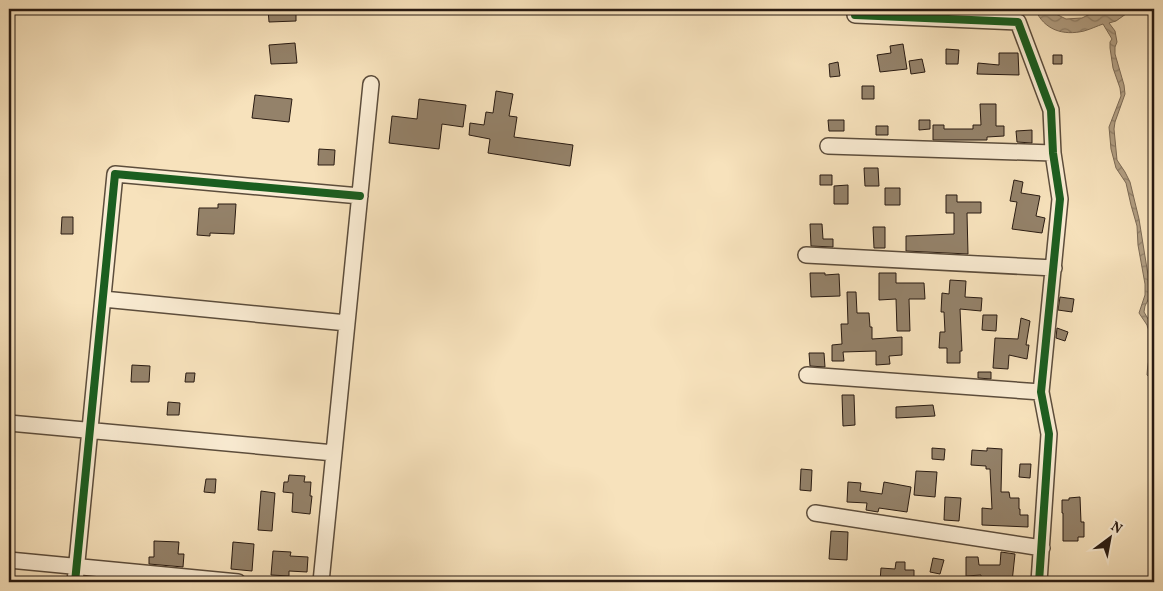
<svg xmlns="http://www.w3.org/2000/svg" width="1163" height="591" font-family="Vollkorn,serif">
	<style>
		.water { fill: url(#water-waves); stroke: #7b6a55 }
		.building { fill: #94826a; stroke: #291b12 }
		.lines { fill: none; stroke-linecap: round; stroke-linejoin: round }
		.minor-casing { stroke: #5c4d3c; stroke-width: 18 }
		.minor { stroke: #faecd3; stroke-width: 15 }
		.cycleway-casing { stroke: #faecd3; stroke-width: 11 }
		.cycleway { stroke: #1b5e20; stroke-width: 8 }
	</style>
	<defs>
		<pattern id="water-waves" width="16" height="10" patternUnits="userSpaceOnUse" patternTransform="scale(1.25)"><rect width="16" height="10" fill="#b19e82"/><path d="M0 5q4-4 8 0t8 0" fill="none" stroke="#908069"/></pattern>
	</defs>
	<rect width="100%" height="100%" fill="#f7e2bc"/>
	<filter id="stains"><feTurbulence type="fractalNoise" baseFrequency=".004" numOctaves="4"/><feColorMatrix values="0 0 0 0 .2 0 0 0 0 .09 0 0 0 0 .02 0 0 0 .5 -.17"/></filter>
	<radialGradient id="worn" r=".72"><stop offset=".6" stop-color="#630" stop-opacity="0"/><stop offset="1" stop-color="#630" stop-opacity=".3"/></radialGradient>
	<path class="water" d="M1035 9H1049L1052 12 1066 19 1082 18 1100 9H1133L1116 21 1109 23 1115 31 1117 42 1115 47V54L1124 85 1125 94 1115 122 1114 129 1117 160 1125 172 1130 182 1139 219 1148 275 1149 298 1145 306 1144 312 1151 324V344L1154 382 1147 375 1148 362V329L1147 325 1139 313 1145 295V284L1138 245 1137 226 1131 205 1126 183 1116 168 1111 149 1109 127 1121 96 1120 88 1113 68 1110 48V42L1112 39 1103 24C1097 26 1091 29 1084 31 1063 36 1044 30 1035 9Z"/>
	<path class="building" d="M268 9H296V21L269 22Z
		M295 43 297 63 271 64 269 45Z
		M903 44 907 69 880 72 877 55 891 53 890 46Z
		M946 49 959 50 958 64H946Z
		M999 53H1018L1019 75 977 74 978 63 999 65Z
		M1053 55H1062V64H1053Z
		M922 59 925 72 911 74 909 61Z
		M838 62 840 76 830 77 829 64Z
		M862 86H874V99H862Z
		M496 91 513 94 509 116 517 117 514 137 573 145 570 166 488 153 490 139 469 135 470 123 484 125 486 112 493 113Z
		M255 95 292 99 289 122 252 118Z
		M419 99 466 105 463 127 442 124 439 149 389 143 392 116 417 119Z
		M980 104H996V126H1004V136L987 137V140H933V125H944V129H973V125H981Z
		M828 120H844V131H829Z
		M919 120H930V129L919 130Z
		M876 126H888V135H876Z
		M1032 130V143L1017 142 1016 131Z
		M319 149 335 150 334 165H318Z
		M864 168H878L879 186H865Z
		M820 175H832V185H820Z
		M1014 180 1023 182 1021 193 1040 196 1036 216 1045 218 1042 233 1012 229 1017 202 1010 201Z
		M848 185V204H834V186Z
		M885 188H900V205H885Z
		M946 195H957V202H981V213H967L968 254 906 251V236L954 234V213H946Z
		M218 204H236L234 234 210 233V236L197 235 199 208H218Z
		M62 217H73V234H61Z
		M810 224H822L823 239H833V247L811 246Z
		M873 227H885V248H874Z
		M810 273H825V275L839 274 840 296 811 297Z
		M879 273H896V283H924L925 299H909L910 331H897L896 299 879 300Z
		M950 280 966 281 965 297 982 298 981 311 960 309 962 351H960V363H947V348H939L940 332H945L944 312H941L942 293 949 294Z
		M847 292H856L857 313H869L870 327H872V339L902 337V355L889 356 890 364 876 365V351L843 352 844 361H832V345L842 344 841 324H848Z
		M1060 297 1074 299 1072 312 1058 310Z
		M983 315H997L996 331 982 330Z
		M1021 318 1030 321 1026 345H1029L1027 359 1009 355 1008 369 993 368 995 338 1018 339Z
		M1057 328 1068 332 1065 341 1056 338Z
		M809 353H824L825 367 810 366Z
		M132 365 150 366 149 382H131Z
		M978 372H991V379L978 378Z
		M186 373H195L194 382H185Z
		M842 395H854L855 425 843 426Z
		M168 402 180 403 179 415H167Z
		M933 405 935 416 896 418V407Z
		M932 448 945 449 944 460 932 459Z
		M987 448 1002 449 1001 492H1009L1010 498H1019V509H1020V515H1028V527L982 525V508L992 509 990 469H986V466L971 465 972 450 987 451Z
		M1020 464H1031L1030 478 1019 477Z
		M801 469 812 470 811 491 800 490Z
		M916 471 937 472 935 497 914 495Z
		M289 475 305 476 304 482H311L310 496H312L310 514 292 512 293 493 283 492 284 482H288Z
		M206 479H216L215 493 204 492Z
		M848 482 861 483 860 491 882 494 884 482 911 487 907 512 879 508 878 512 866 510 867 503 847 502Z
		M261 491 275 493 272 531 258 530Z
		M945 497 961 498 959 521 944 520Z
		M1080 497 1081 522H1084V537H1078V541H1063V513H1062V500H1069V498Z
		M831 531 848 532 847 560 829 559Z
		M154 541 179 542 178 554H184L183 567 149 564V557H154Z
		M233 542 254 544 252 571 231 569Z
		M273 551 291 552 290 556 308 557 307 572 289 571V576L271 575Z
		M1001 552 1015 554 1012 582H998L999 579 981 578V575L966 576V557H978L979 565H1000Z
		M933 558 944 560 940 574 930 572Z
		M896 562H905V570H914V578L891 577 890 582 880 581 881 568 895 569Z"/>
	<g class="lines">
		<defs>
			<path id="minor" d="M855 15 1018 22 1051 110 1053 153 1060 199 1041 392 1049 434 1039 582
				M828 146 1053 153
				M806 255 1054 268
				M103 299 347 323
				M807 375 1041 392
				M9 423 334 453
				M815 513 1042 548
				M9 560 238 582
				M75 582 115 174 360 196
				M321 582 371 84"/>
		</defs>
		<use href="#minor" class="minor-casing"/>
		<use href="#minor" class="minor"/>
		<defs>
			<path id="cycleway" d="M855 15 1018 22 1051 110 1053 153 1060 199 1041 392 1049 434 1039 582
				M75 582 115 174 360 196"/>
		</defs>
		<use href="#cycleway" class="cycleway-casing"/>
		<use href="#cycleway" class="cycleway"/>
	</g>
	<rect width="1163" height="591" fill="none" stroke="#f7e2bc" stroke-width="30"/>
	<rect x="10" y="10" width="1143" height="571" fill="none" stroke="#291b12" stroke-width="2.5"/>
	<rect x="15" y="15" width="1133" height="561" fill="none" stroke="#291b12"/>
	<g transform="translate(1110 538) rotate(32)" stroke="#faecd3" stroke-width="4" paint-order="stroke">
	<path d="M0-4L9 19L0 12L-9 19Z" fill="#291b12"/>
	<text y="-8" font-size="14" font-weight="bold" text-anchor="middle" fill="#291b12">N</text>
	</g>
	<rect width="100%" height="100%" filter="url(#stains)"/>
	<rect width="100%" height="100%" fill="url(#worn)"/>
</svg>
